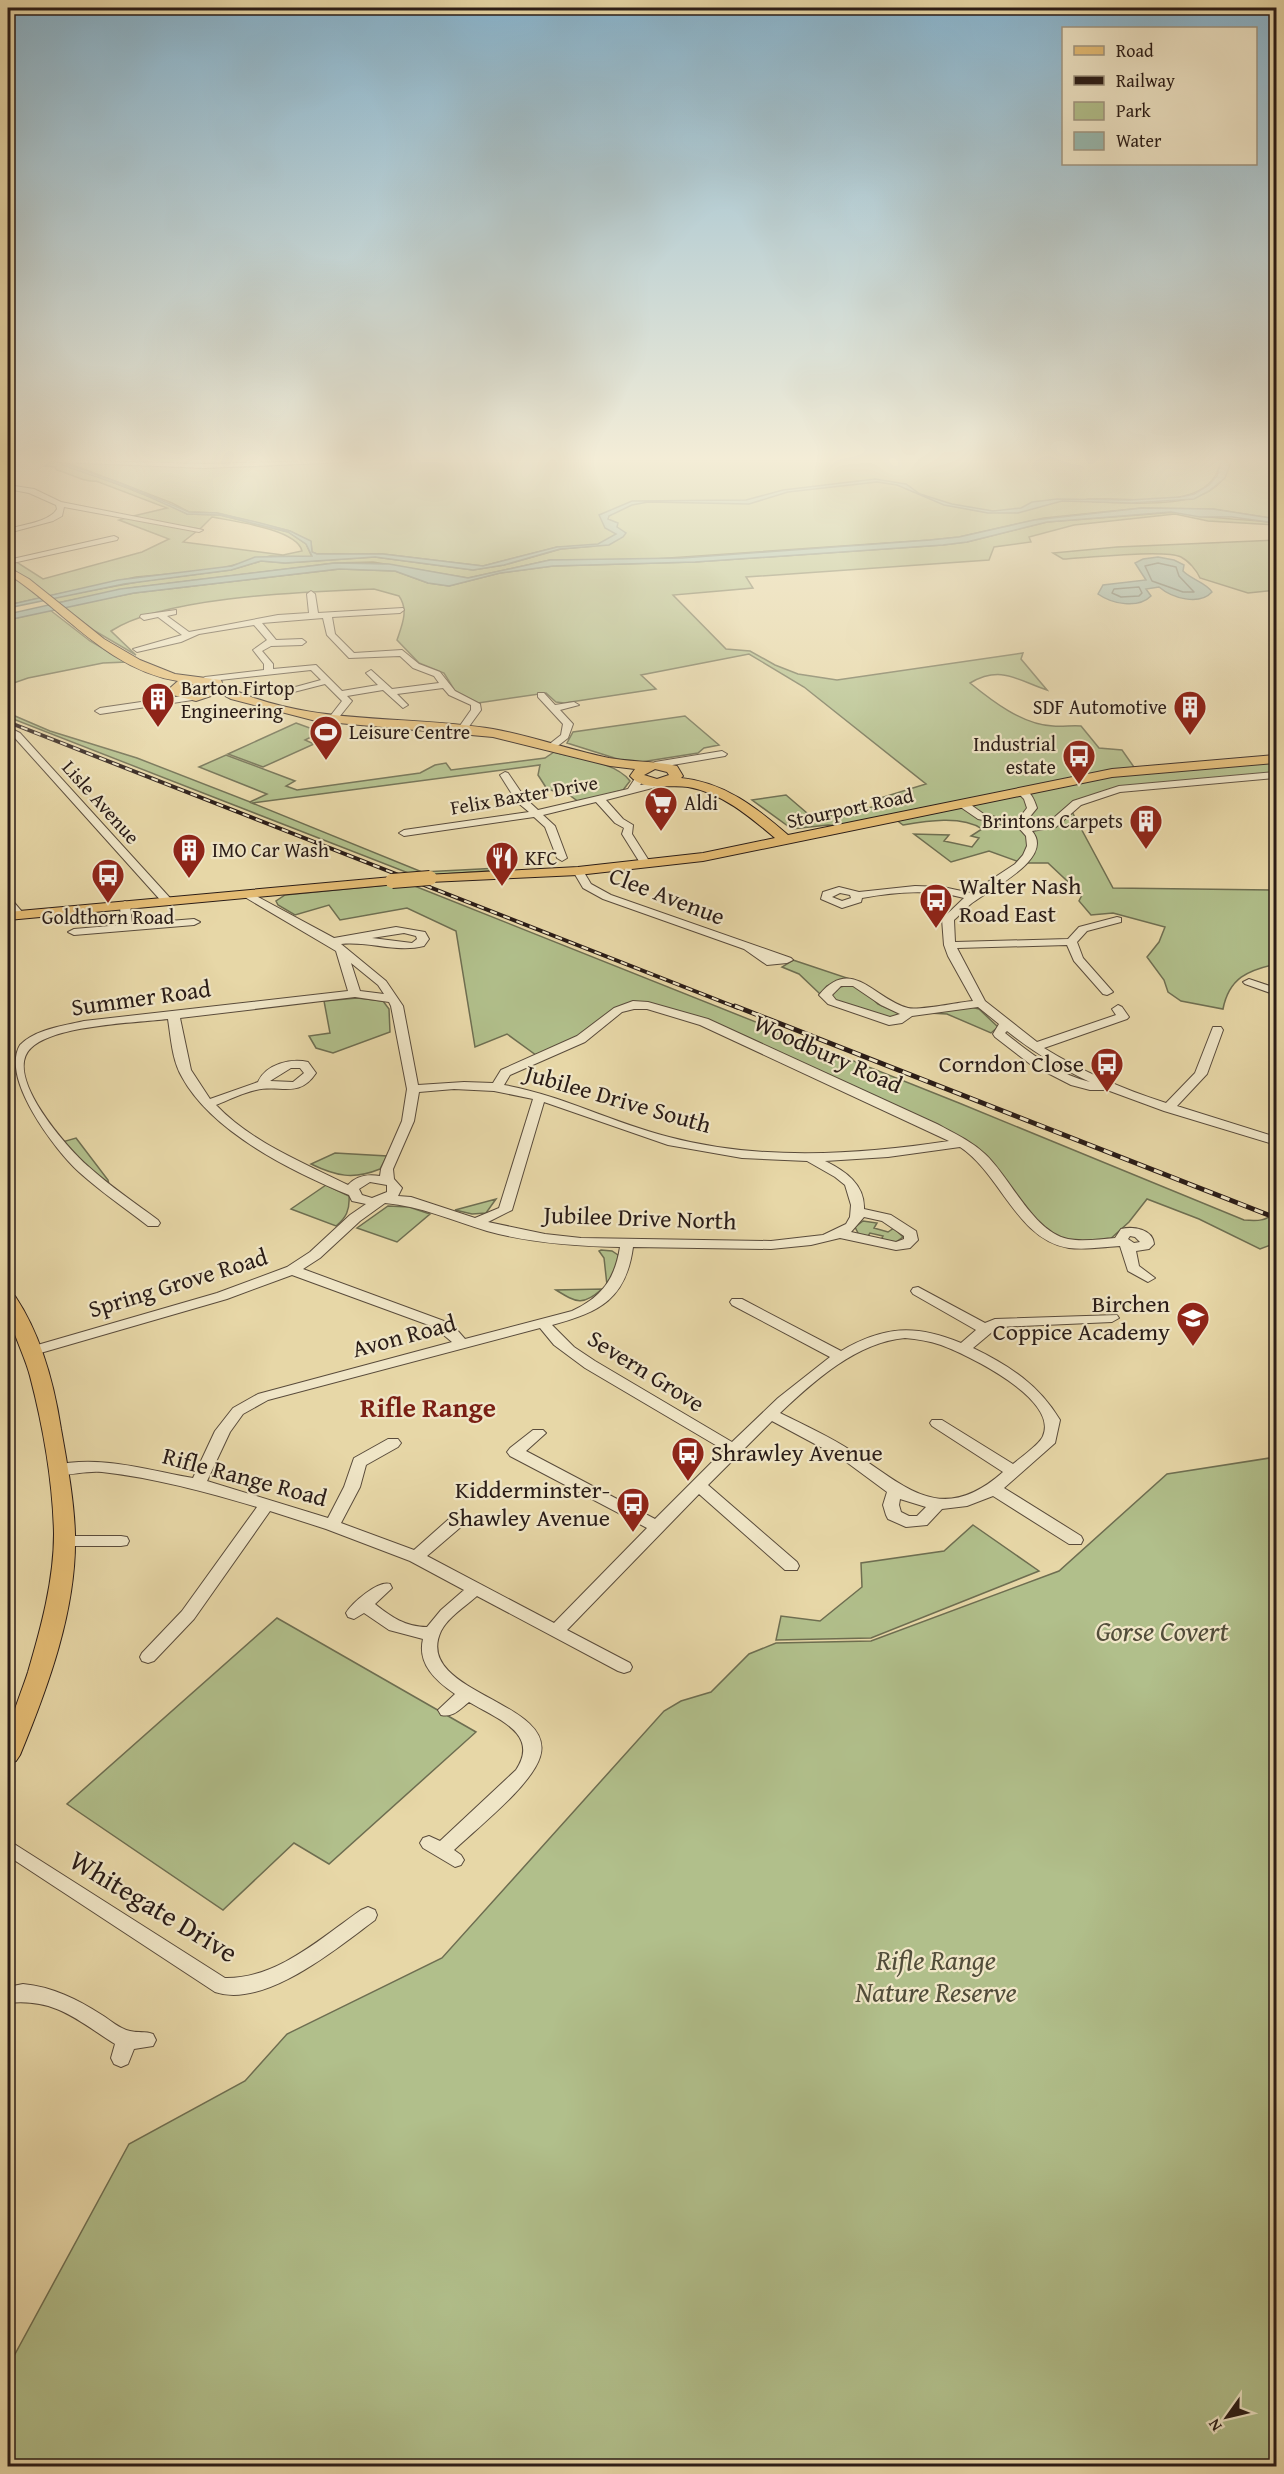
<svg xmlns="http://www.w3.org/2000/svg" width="1284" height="2474" font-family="'Gentium Book Plus',serif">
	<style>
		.green { fill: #b1bf8b; stroke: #6e6e51; stroke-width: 1.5 }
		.water { fill: #98b8ae; stroke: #6c7a72; stroke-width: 1.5 }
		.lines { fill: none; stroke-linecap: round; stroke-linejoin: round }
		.shore { stroke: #616a62; stroke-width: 1.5 }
		.minor-casing { stroke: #594b3b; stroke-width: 2 }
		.major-casing { stroke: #2a1c17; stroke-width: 2 }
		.minor { fill: #efe5c6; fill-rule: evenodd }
		.major { fill: #e4bc74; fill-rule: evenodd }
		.rail-far1-casing { stroke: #2a1c17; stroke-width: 4 }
		.rail-casing { stroke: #2a1c17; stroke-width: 5 }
		.rail-far1 { stroke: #efe5c6; stroke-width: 2; stroke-dasharray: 7; stroke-linecap: butt }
		.rail { stroke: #efe5c6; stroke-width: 3; stroke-dasharray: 9; stroke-linecap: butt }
		.major-bridge-casing { stroke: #2a1c17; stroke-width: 16; stroke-linecap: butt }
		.major-bridge { stroke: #e4bc74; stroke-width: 14 }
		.labels { text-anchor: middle; stroke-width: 4.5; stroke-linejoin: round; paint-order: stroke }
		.far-poi-label { font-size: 20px; fill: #2a1c17; stroke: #efe5c6; text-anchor: start }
		.far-street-label { font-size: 20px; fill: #2a1c17; stroke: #efe5c6 }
		.poi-label { font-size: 24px; fill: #2a1c17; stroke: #efe5c6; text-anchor: end }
		.street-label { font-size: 24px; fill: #2a1c17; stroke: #efe5c6 }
		.quarter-label { font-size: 27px; font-weight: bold; fill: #7a1f14; stroke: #efe5c6 }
		.near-park-label { font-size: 28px; font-style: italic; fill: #524d3a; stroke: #efe5c6 }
		.near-street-label { font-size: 28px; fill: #2a1c17; stroke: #efe5c6 }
	</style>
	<rect width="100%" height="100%" fill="#e7d7a7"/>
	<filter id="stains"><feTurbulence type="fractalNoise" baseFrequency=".00333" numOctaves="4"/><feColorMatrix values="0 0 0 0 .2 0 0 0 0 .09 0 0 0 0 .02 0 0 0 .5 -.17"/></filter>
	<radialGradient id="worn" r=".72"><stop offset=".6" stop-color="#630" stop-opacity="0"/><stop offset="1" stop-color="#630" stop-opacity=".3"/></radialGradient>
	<path class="green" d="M362 460H1221C1212 515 1128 496 1088 499L1093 502C1130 502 1225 514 1229 461L1276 460V519L1213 509 1142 508 1044 518 959 537 930 540 639 560H550L468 578 373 562 335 563 131 588 57 603 51 598 143 581 231 570 261 561 285 563 375 557 473 570 504 565 561 549 595 546 557 547 483 566 383 554H317L312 552 311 542 290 531 217 513 189 512 172 503 65 462 250 467Z
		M51 462H61L168 504 187 514 220 515 288 532 306 544 312 557 270 556 214 570 136 577 8 605V588L11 587 8 585V562L15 561 43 579 142 552 169 539 119 520 126 518 197 531 183 542 283 555 302 551C297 529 232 521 212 517L200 529 129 517 167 508 96 481C85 483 69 473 57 470L55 467 45 466Z
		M1178 512C1210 520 1244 518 1276 523V525L1208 521 1175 514 1074 525 1029 537 1031 542 994 547 989 560 746 577 753 588 673 595 726 649 750 651 775 665 798 674 837 680 1023 653 1021 659 1047 690C1017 680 1001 665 970 683 992 701 1023 725 1053 726 1063 727 1072 725 1081 726L1099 748 1122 750 1136 770 1276 759V775L1135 786 1070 808 1113 888 1276 890V964C1248 970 1229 978 1223 1009L1181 1001 1168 992 1164 980 1147 957 1159 942 1165 927 1113 913 1091 915 1079 901 1082 895 1048 863H1022L989 851 951 862 914 834 949 835 944 841 972 847 979 838 971 836 982 829C962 815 926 821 903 825L895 819 856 827 828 825 792 829 752 800 786 795 814 819 877 806V799L926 784 804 687 749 654 641 675 656 689 564 703 556 702 546 693 478 703 455 691 444 673 419 663 397 640C402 625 409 610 399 596L374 589C306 592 165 596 111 631L136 655 95 631 63 607 134 593 340 569 395 571 428 583 449 586 500 573 553 566 695 562 943 545 967 542 1047 522Z
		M1276 540V590L1248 593 1200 578C1197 571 1189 561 1181 557 1165 549 1085 558 1063 559L1053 553 1117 547Z
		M50 610 90 641 126 662 103 663 28 678 8 685V620Z
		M8 713 50 731 137 758 250 802 267 794 199 767 226 755 295 781 286 786 297 790 420 773 435 765 446 763 451 770 545 758 554 752C576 758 616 762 630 781L623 790 579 802 569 795 547 789 538 775 540 765 252 803 422 872 499 868 500 870 416 876 8 717Z
		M685 716 719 745 704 748 698 753 641 762 624 761 567 743 573 732Z
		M296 723 321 732 305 740 314 744 263 767 228 754Z
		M407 883 959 1103 1244 1220C1256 1221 1268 1222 1275 1210L1273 1201 1276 1203V1243L1260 1249 1199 1219 1147 1199 1129 1222 1107 1242 1064 1243 1050 1237 979 1155 704 1022 648 1006H626L581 1039 540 1058 507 1034 475 1047 456 931 407 908 340 920 329 905 295 915 278 905 276 901 285 895Z
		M793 960 847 978 827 986 820 994 799 974 782 967Z
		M853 984 865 991 878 1004 899 1013 891 1019 833 1000 830 997 836 988Z
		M357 998 383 1001 389 1009 390 1032 333 1053 316 1048 309 1036 330 1033 324 1001Z
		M971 1007 979 1009 998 1027 991 1033 947 1014 928 1013Z
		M76 1138 108 1180 110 1189 62 1142Z
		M335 1153 387 1156 380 1169C353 1180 336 1176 311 1164Z
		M326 1185 349 1196C350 1210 346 1218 336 1226L291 1209Z
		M496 1199 486 1213 472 1214 455 1210Z
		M388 1206 409 1207 430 1214 397 1242 357 1228Z
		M863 1221 877 1223 874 1228 888 1232 894 1228 903 1237 896 1242 881 1240 883 1236 870 1233 868 1236 859 1235 855 1227Z
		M601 1250 612 1251 618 1255 616 1274 607 1285 604 1258 599 1251Z
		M602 1289C583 1306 577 1303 556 1290Z
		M1276 1457V2466H8V2367L129 2144 245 2081 287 2034 442 1958 664 1711 681 1701 711 1692 749 1654 776 1643 871 1641 1059 1571 1167 1474Z
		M973 1525 1039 1571 871 1638 776 1640 781 1616 820 1621 862 1587 861 1563 944 1551Z
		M277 1618 476 1732 329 1864 294 1843 223 1910 67 1804Z"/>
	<path class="water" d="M1221 460H1232L1225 478 1209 491 1194 499 1132 503 1062 501 1018 513H988L944 505 897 485 877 482 788 492 749 504 648 502 632 505 609 516 608 519 618 523 617 527 626 533 623 537 609 545 560 549 504 565 473 570 375 557 285 563 261 561 231 570 124 584 8 608V605L118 580 232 566 255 557 312 556 306 544 288 532 220 515 187 514 132 489 62 465 61 462 123 484 189 512 217 513 260 523 290 531 311 541 312 552 317 554H383L483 566 557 547 598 544 616 534 605 528 599 515 632 501 746 500 783 490 875 479 906 484 920 494 952 504 993 511 1021 508 1032 502 1057 499 1129 500 1180 497 1194 494 1209 485 1217 476Z
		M1142 508 1213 509 1276 519V523L1232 517H1200L1171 512 1047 522 967 542 943 545 695 562 553 566 500 573 449 586 428 583 395 571 339 569 134 593 8 620V614L120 589 335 563 389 564 468 578 550 560 682 558 930 540 959 537 1034 520Z
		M1158 557 1174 560 1184 565 1183 571C1192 580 1207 583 1212 592 1199 606 1172 598 1159 587L1146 589 1151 596C1138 609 1112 604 1098 594L1103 585 1146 580 1135 563 1143 559Z"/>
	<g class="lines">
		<path class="shore" d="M1158 563 1176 567 1179 576 1194 592H1183L1152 581 1145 566Z
			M1139 587 1142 593 1139 596 1121 597 1112 593 1114 589Z"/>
		<defs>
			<path id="minor" d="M55 460 205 464 351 460 347 462 205 468 59 462Z
				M8 485 34 489 61 502 203 530 199 532 64 507 62 516 53 521 8 533V529C21 525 50 522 57 509L56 505 29 493 8 489Z
				M114 536 118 538 117 540 8 564V560Z
				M311 591 315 594 318 613 403 608 404 610 400 613 332 617 335 634 354 653 402 650 419 664 440 672 455 691 480 704 481 710 465 732 457 730 471 710V705L449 695 443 688 397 694 408 705 403 708 383 690 347 696 352 701 336 721 333 722 328 719 342 701 325 684 282 695 277 692 321 680 311 670 202 682 200 680 205 677 264 670V664L253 650 267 640 254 625 199 634 181 642 137 652 133 649 182 635 158 617 144 620 140 617 141 615 176 610V614L167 616 189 632 278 615 309 613 307 594ZM323 618 327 635 349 658 400 656 413 668 434 676 439 683 392 689 371 670 366 673 378 685 342 691 316 665 273 669V664L262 651 271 646 302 645 306 642 302 639 276 640 262 623Z
				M538 693H544L555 705 574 702 579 705 560 710 573 724 568 738 555 748 547 746 561 735 563 724 538 697Z
				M196 694 201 697 199 699 100 714 95 711 100 708Z
				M8 727 20 733 171 899V903H163L14 737 8 734Z
				M722 751 727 754 725 756 655 768 650 765 655 762Z
				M505 772 508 773 525 798 538 810 628 789 636 777 640 776 645 779 640 785 664 781V785L606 800 623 819 633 825 632 834 651 864 646 867 642 866 622 834 624 828 615 823 596 802 543 815 555 826 567 858 562 861 557 858 545 827 534 817 404 836 399 833 404 830 529 812 517 802 500 775Z
				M1276 772V778L1120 792 1081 805 1056 827 1032 831C1055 858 992 888 975 901 967 906 961 914 954 920L955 942 1068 939 1079 927 1117 917 1121 918V922L1087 931 1077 942 1083 958 1113 992 1107 995 1103 994 1074 961 1067 945 957 948 985 1001 1037 1042 1116 1015 1112 1009 1118 1005 1122 1007 1129 1017 1127 1019 1044 1048C1083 1072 1123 1089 1166 1103L1195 1073 1213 1027H1221L1223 1030 1207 1074 1177 1106 1276 1137V1145L1164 1111 1107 1090H1090L1071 1085 1030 1064 995 1037 993 1034 999 1024 978 1007 912 1016 902 1023 889 1025 828 1004 819 995C852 955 874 999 908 1008 919 1011 959 1002 973 1001L948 956 944 945 942 919 964 898C930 889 896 892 862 898L861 902 842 908 821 899 823 892 839 887 859 892 915 886 943 887 971 893 1015 864 1023 855 1027 846 1026 836 1018 827 978 819 959 806V802H967L985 815 1017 821 1027 808 1024 799 1016 791 1021 788C1031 791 1034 799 1037 808L1028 819 1027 826 1049 822 1073 801 1119 786ZM840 893 850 895 851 898 842 901 832 897ZM841 986H853L881 1005 900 1014 890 1017 836 1000 832 995ZM1007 1031C1033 1052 1060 1068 1090 1082 1057 1074 1031 1054 1005 1033Z
				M578 868 582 869 591 884 611 895 791 958 793 960 787 963 767 965 744 949 603 899 583 888 573 871Z
				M247 891 334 938 396 927 425 932 429 939 424 946C397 953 369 941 341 944L386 981 403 1006 418 1085 464 1082 493 1083 501 1070 577 1036 614 1008 633 1001 648 1002 708 1019 937 1124C954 1133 971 1141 985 1154 1010 1177 1033 1232 1068 1239 1083 1242 1100 1239 1115 1238L1121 1229C1133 1226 1153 1229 1154 1244L1149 1249 1136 1251 1139 1266 1155 1278 1148 1282 1128 1271 1120 1246C1103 1247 1086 1250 1069 1248 1017 1240 1001 1174 960 1147L888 1157 825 1161C845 1171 865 1184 864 1209L891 1215 916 1231 918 1240 910 1248 896 1250 840 1238 811 1245 771 1249 633 1247C626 1299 600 1312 552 1325L574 1347 595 1361 732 1442 778 1398 830 1357 732 1305 730 1302 732 1299H742L841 1351C884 1326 915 1324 961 1343L976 1330 913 1294 911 1291 913 1288 918 1287 985 1323 995 1319 1117 1315 1119 1318 1112 1322 998 1327 973 1348C1010 1366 1039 1385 1060 1420L1055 1443 1004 1488 1081 1536 1083 1540 1081 1544H1069L993 1496 967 1506 942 1509 927 1525 906 1527 888 1519 886 1515 883 1505 887 1492 841 1458 772 1421 708 1485 797 1562 799 1566 797 1570H785L699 1494 567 1630 630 1663 632 1667 630 1671 624 1673 618 1671 477 1596C466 1606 448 1617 441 1631 412 1693 558 1701 540 1757 531 1786 477 1828 454 1850L461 1855 464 1860 461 1865 455 1867 423 1848 420 1843 423 1838 429 1836 440 1841 516 1770C541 1733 495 1718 469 1702 460 1709 453 1718 441 1715L438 1710 455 1694C436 1681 417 1664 423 1639L389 1630 364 1613 354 1619 348 1617 346 1613C352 1603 378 1580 390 1584L392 1588 375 1604C391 1617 406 1627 427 1627L441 1610 464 1590 410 1561 326 1529 270 1511 194 1619 154 1661 148 1663 142 1661 140 1657 142 1653 182 1611 257 1507C206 1492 155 1478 102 1472 86 1470 66 1477 52 1474L49 1470 52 1466C98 1454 147 1470 193 1478L215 1431 233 1408 258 1394 452 1342 434 1327 292 1275 227 1299 37 1354H27L25 1351 27 1348 217 1293 287 1267 310 1252 350 1215 366 1204 352 1201 349 1195C293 1172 212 1132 182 1077 172 1060 171 1038 168 1019 134 1023 55 1025 31 1048 2 1075 68 1149 89 1167 110 1186 135 1203 158 1220L160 1223 158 1226H148C125 1208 101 1192 79 1172 55 1150 0 1078 20 1045 36 1029 63 1026 84 1021L348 991 336 951 243 896V892ZM404 933 416 936 417 939 412 943 372 938ZM351 963 378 985 384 994 360 991ZM355 997 389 1002 391 1006 407 1089 402 1121 381 1169 380 1176C368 1174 357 1175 348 1185 302 1162 251 1142 216 1105 229 1100 242 1093 256 1090 280 1084 299 1099 316 1073L308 1062C291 1058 266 1064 258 1082L210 1099 191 1070 180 1018ZM634 1009H647L700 1025 949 1141C857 1155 760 1161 669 1137 613 1123 561 1095 504 1085L510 1075 585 1042 622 1012ZM291 1068H300L304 1073 293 1082 270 1081ZM454 1089 494 1091 533 1099 499 1208 475 1218 411 1197 398 1196 402 1188 394 1179 393 1169 414 1121 419 1092ZM544 1102 668 1145 742 1158 807 1161 835 1177 845 1185 851 1205 850 1217 846 1224 823 1235 771 1241 581 1238 545 1234 488 1222 512 1210ZM370 1182 387 1185V1192L372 1198 362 1195 359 1189ZM385 1203C421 1206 453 1221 487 1231 530 1243 576 1246 620 1247 615 1279 602 1297 572 1311L465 1339 458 1331 444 1321 303 1269 320 1258 360 1221ZM864 1217 882 1221 904 1236V1239L896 1242 851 1232ZM1130 1236 1135 1237 1140 1242 1134 1243 1128 1239ZM540 1328 554 1345 585 1368 724 1450 655 1519 526 1451 546 1433 543 1430H533L510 1448 507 1452 510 1456 647 1528 554 1623 427 1556 462 1526 464 1522 462 1518H450L414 1550 341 1523 360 1487 366 1465 398 1447 401 1443 398 1439H388L354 1458 344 1487 328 1518 207 1481 230 1432 243 1414 268 1400ZM905 1338C917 1339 929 1341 941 1345 968 1355 1059 1399 1043 1436 1040 1444 1020 1458 1013 1464L942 1420H932L930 1423 932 1426 1003 1472C942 1526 907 1488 853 1452 831 1437 804 1425 780 1413 814 1381 857 1342 905 1338ZM900 1499 926 1507 917 1516H909L901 1512 899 1505Z
				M8 899 12 900 23 913V917H15L8 908Z
				M125 901 130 904 132 924 194 919 200 922 194 925 74 935 68 932 74 929 121 925 120 904Z
				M1249 979 1276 988V995L1245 984 1243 982Z
				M64 1536H121L127 1537 129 1541 127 1545 121 1546H64L58 1545 56 1541 58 1537Z
				M8 1840 225 1978C277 1979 321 1938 361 1910L368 1907 375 1910 377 1915 375 1920C337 1948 265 2009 215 1992L8 1856Z
				M23 1984C53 1987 77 1999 102 2015 110 2020 120 2029 130 2031 138 2033 145 2031 153 2034L156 2040 153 2046 134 2049 128 2064 121 2067 114 2064 111 2058 115 2044C77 2020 55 1998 8 2003V1987Z"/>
			<path id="major" d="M8 567 29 579 104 639 140 660 175 674 221 680 223 685C307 727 404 714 493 729 532 736 570 750 609 758 632 762 654 761 677 766L683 776 681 778C724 782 757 808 788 835L1112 769 1276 755V763L1112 777 703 861 578 875 430 882 425 881V875L578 867 703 853 775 838C749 816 722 793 688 787 669 784 644 792 630 776L635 769 610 766 493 737 316 721 231 699 220 693 196 701 173 695 170 688 178 681C108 670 64 610 8 574ZM190 684 211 685 212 688 196 693 183 690ZM655 769 667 772 669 775 657 779 644 775Z
				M392 877 397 878V884L8 920V912Z
				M8 1294 15 1296C41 1335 54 1383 61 1429 67 1463 74 1499 75 1534 77 1609 48 1687 20 1755L16 1761 8 1764C4 1728 17 1706 28 1672 41 1628 54 1580 54 1534 53 1482 43 1426 30 1376 23 1349 5 1322 8 1294Z"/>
		</defs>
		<use href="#minor" class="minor-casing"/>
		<use href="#major" class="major-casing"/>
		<use href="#minor" class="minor"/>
		<use href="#major" class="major"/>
		<defs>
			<path id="rail-far1" d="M8 722 738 1008"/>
			<path id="rail" d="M735 1006 1271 1216"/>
		</defs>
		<use href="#rail-far1" class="rail-far1-casing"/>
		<use href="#rail" class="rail-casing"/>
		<use href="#rail-far1" class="rail-far1"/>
		<use href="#rail" class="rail"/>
		<defs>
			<path id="major-bridge" d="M392 881 430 878"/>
		</defs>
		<use href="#major-bridge" class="major-bridge-casing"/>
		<use href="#major-bridge" class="major-bridge"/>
	</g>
	<linearGradient id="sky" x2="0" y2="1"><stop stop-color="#88b6d1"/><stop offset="0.57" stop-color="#f4edd7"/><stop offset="1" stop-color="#f4edd7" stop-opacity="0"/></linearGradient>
	<rect width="1284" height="807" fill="url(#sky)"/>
	<defs>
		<symbol id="building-pin" viewBox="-11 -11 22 30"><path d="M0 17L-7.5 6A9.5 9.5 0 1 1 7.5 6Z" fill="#8f2418" stroke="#efe5c6"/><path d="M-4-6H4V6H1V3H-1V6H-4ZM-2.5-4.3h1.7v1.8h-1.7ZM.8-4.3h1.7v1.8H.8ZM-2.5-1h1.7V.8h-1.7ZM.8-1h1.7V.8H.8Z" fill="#fff"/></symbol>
		<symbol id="stadium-pin" viewBox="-11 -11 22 30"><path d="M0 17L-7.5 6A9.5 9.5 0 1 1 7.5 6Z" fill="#8f2418" stroke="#efe5c6"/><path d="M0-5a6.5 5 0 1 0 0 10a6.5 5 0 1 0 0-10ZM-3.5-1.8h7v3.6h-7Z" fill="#fff"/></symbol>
		<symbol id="bus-pin" viewBox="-11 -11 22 30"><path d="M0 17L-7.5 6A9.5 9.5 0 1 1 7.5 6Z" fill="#8f2418" stroke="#efe5c6"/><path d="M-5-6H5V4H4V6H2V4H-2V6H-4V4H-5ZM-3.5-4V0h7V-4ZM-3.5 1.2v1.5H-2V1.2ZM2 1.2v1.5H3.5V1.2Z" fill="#fff"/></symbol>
		<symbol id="supermarket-pin" viewBox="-11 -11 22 30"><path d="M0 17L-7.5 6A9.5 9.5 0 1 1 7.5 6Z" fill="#8f2418" stroke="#efe5c6"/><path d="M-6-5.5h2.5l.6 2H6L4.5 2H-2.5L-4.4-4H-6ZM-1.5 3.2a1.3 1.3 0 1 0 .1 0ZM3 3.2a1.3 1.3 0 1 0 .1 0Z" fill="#fff"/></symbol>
		<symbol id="restaurant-pin" viewBox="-11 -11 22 30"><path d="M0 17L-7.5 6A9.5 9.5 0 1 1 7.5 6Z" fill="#8f2418" stroke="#efe5c6"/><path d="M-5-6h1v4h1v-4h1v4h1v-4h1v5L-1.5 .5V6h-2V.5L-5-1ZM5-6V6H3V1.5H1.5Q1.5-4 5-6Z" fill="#fff"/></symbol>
		<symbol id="school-pin" viewBox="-11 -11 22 30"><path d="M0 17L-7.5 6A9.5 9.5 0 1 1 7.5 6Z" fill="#8f2418" stroke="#efe5c6"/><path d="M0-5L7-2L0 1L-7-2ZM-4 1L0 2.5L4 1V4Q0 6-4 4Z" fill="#fff"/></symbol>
	</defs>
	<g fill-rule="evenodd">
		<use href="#building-pin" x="139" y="680" width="38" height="52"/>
		<use href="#building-pin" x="1171" y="688" width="38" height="52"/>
		<use href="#stadium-pin" x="307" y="713" width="38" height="52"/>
		<use href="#bus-pin" x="1060" y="737" width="38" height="52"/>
		<use href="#supermarket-pin" x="642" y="784" width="38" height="52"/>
		<use href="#building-pin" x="1127" y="802" width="38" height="52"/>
		<use href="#building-pin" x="170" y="831" width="38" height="52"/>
		<use href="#restaurant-pin" x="483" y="839" width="38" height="52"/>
		<use href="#bus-pin" x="89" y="856" width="38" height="52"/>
		<use href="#bus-pin" x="917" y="881" width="38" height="52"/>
		<use href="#bus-pin" x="1088" y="1045" width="38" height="52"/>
		<use href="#school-pin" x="1174" y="1299" width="38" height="52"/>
		<use href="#bus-pin" x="669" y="1434" width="38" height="52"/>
		<use href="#bus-pin" x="614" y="1485" width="38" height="52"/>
	</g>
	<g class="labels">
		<g class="far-poi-label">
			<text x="181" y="695">Barton Firtop<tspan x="181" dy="23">Engineering</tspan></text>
			<text x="1167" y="714" text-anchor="end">SDF Automotive</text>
			<text x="349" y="739">Leisure Centre</text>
			<text x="1056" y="751" text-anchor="end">Industrial<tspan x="1056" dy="23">estate</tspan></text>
			<text x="684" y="810">Aldi</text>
			<text x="1123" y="828" text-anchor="end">Brintons Carpets</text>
			<text x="212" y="857">IMO Car Wash</text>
			<text x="525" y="865">KFC</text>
			<text x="108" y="924" text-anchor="middle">Goldthorn Road</text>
		</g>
		<g class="far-street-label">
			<text transform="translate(524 795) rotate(-10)" y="7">Felix Baxter Drive</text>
			<text transform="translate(101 802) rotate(48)" y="7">Lisle Avenue</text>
			<text transform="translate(850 808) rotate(-12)" y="7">Stourport Road</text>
		</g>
		<g class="poi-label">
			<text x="959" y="894" text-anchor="start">Walter Nash<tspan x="959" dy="28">Road East</tspan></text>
			<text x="1084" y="1072">Corndon Close</text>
			<text x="1170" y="1312">Birchen<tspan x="1170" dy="28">Coppice Academy</tspan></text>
			<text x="711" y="1461" text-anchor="start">Shrawley Avenue</text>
			<text x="610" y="1498">Kidderminster-<tspan x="610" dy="28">Shawley Avenue</tspan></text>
		</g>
		<g class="street-label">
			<text transform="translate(667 896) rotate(21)" y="8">Clee Avenue</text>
			<text transform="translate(141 998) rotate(-8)" y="8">Summer Road</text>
			<text transform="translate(828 1054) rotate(24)" y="8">Woodbury Road</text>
			<text transform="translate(618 1099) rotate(16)" y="8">Jubilee Drive South</text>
			<text transform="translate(640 1218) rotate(2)" y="8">Jubilee Drive North</text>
			<text transform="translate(178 1283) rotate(-17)" y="8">Spring Grove Road</text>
			<text transform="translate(404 1336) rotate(-15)" y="8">Avon Road</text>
			<text transform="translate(646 1371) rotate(32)" y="8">Severn Grove</text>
			<text transform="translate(245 1477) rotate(15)" y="8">Rifle Range Road</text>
		</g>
		<g class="quarter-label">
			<text x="428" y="1417">Rifle Range</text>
		</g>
		<g class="near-park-label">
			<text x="1162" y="1641">Gorse Covert</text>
			<text x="936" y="1970">Rifle Range<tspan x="936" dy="32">Nature Reserve</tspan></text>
		</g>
		<g class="near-street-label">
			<text transform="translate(154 1906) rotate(31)" y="10">Whitegate Drive</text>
		</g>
	</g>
	<rect width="1284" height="2474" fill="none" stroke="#e7d7a7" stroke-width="30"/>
	<rect x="9" y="9" width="1266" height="2456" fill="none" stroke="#2a1c17" stroke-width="3"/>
	<rect x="15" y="15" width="1254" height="2444" fill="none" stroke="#2a1c17" stroke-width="1.5"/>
	<rect x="1062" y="27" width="195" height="138" fill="#efe5c6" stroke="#a09580" stroke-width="1.5"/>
	<rect x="1074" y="46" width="30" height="9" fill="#e4bc74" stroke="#a09580" stroke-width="1.5"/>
	<text x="1116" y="57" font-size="18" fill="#2a1c17">Road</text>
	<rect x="1074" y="76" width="30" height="9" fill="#2a1c17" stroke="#a09580" stroke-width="1.5"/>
	<text x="1116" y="87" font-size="18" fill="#2a1c17">Railway</text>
	<rect x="1074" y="102" width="30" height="18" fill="#b1bf8b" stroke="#a09580" stroke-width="1.5"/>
	<text x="1116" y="117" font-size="18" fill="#2a1c17">Park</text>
	<rect x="1074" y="132" width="30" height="18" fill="#98b8ae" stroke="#a09580" stroke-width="1.5"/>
	<text x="1116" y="147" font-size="18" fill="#2a1c17">Water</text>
	<g transform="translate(1227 2417) rotate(236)" stroke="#efe5c6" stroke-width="4.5" paint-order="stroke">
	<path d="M0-4.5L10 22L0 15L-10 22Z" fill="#2a1c17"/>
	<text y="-9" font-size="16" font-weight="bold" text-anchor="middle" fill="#2a1c17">N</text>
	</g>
	<rect width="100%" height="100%" filter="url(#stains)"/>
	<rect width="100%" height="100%" fill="url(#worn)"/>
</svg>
